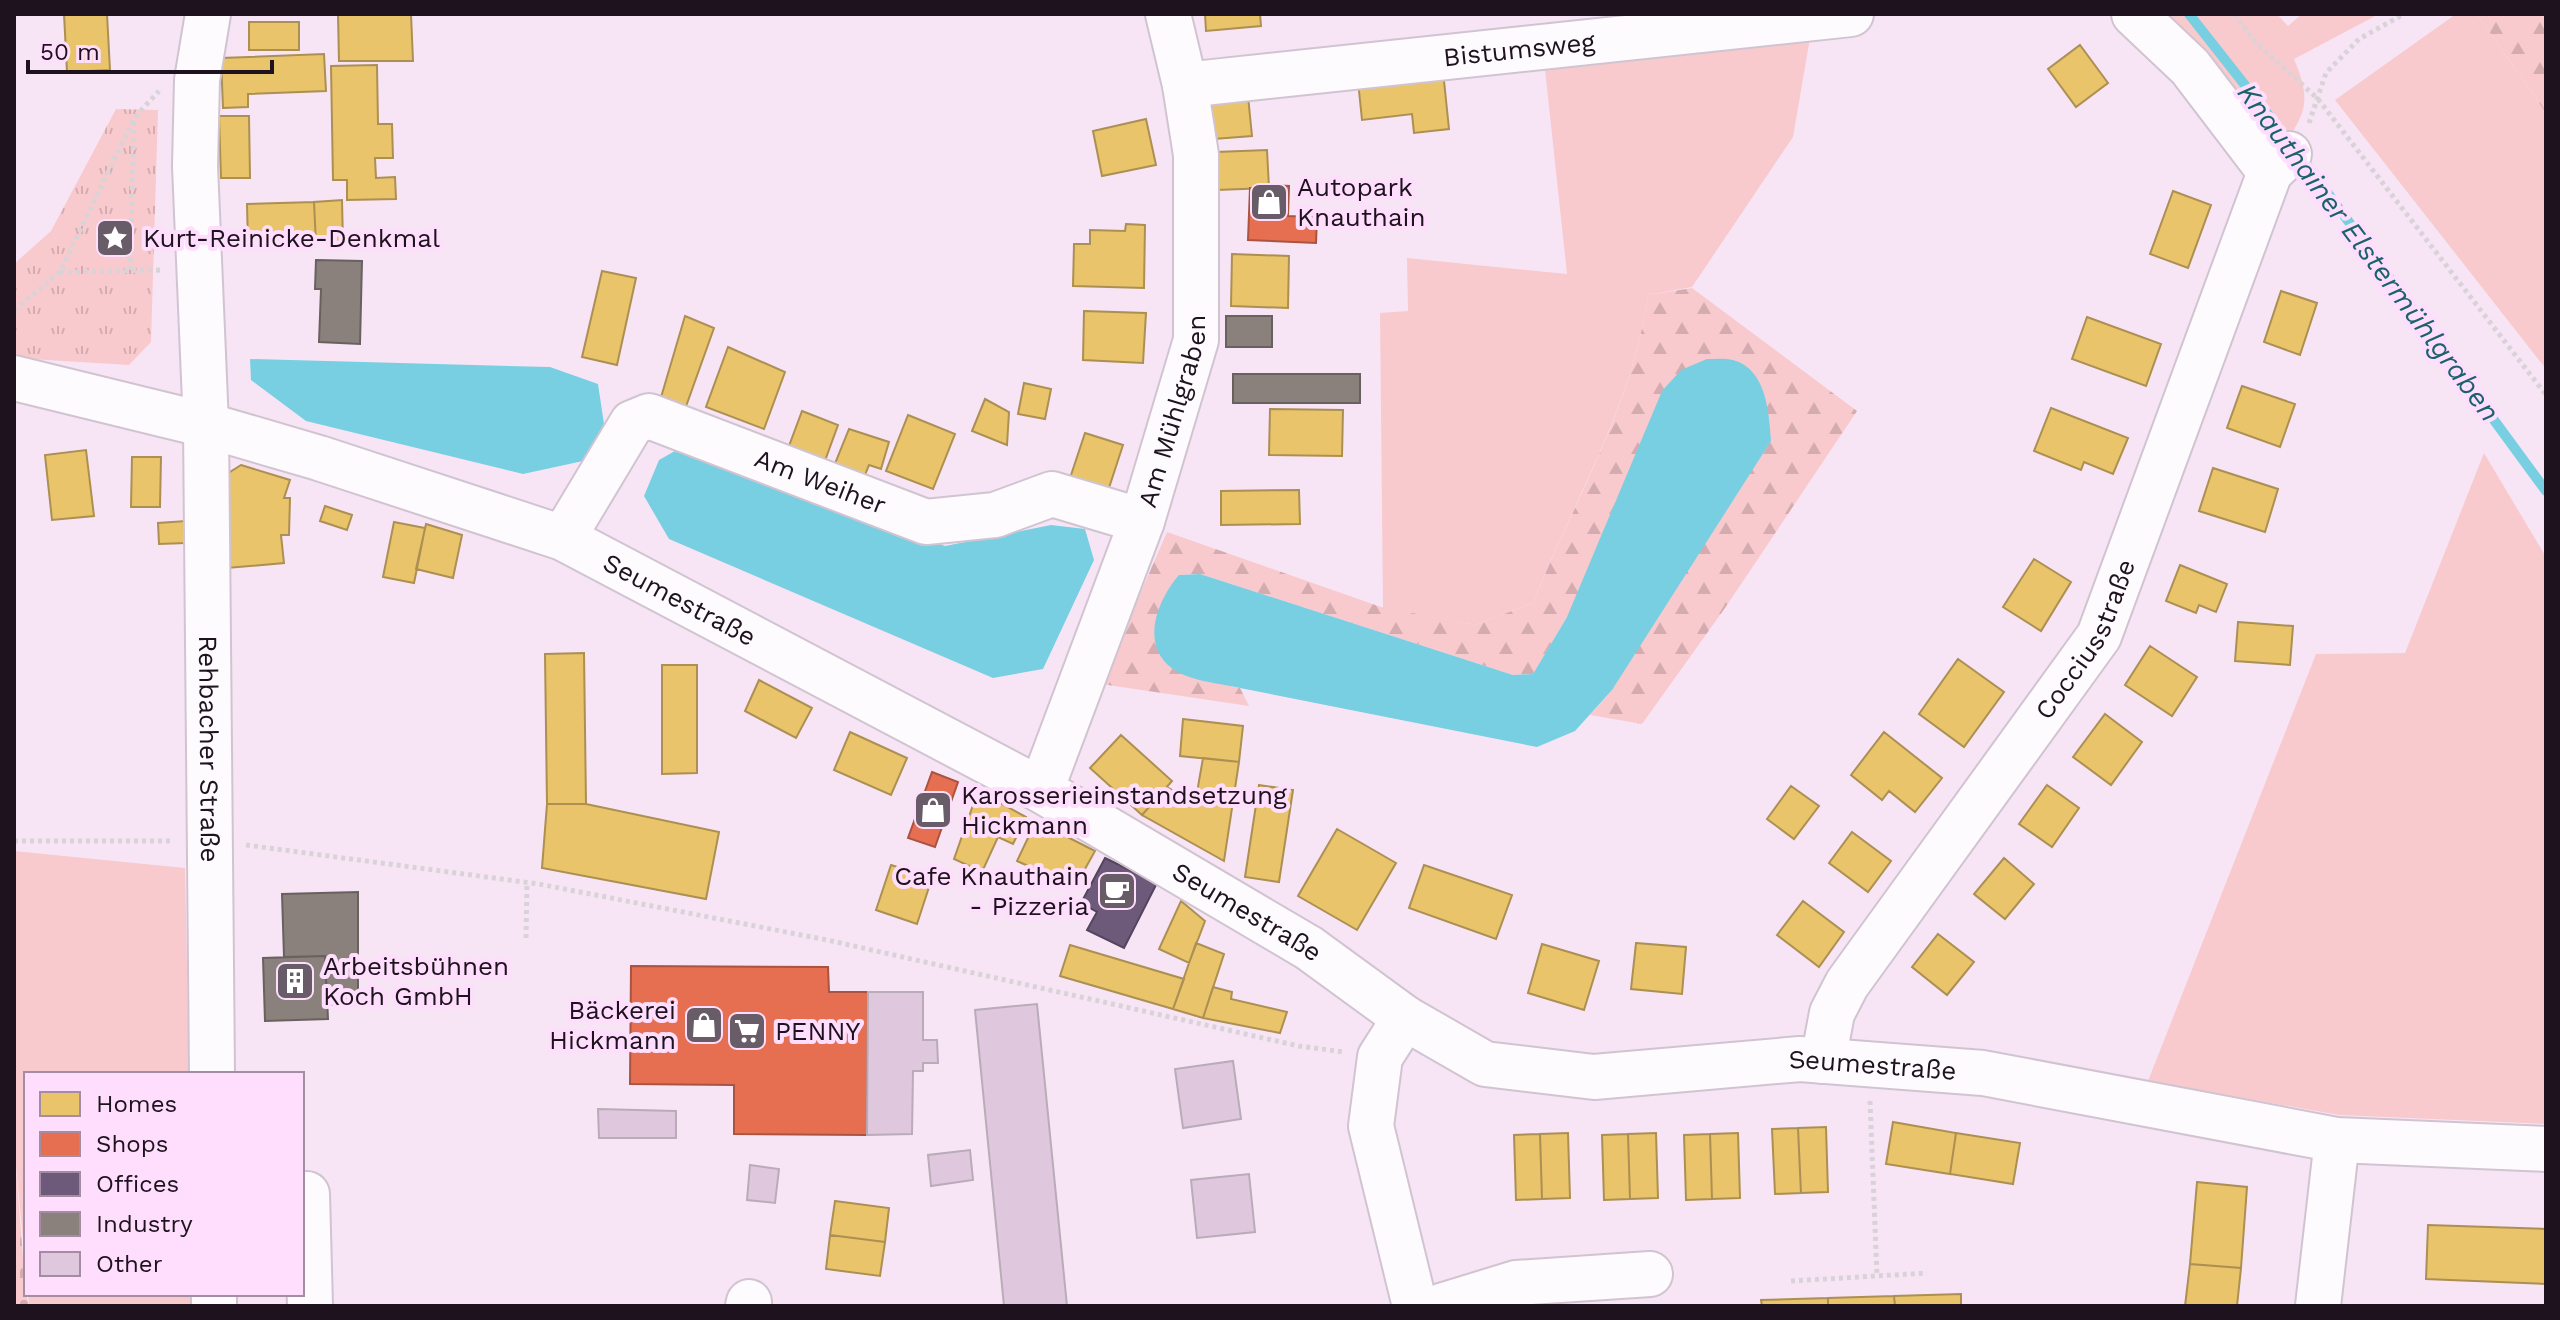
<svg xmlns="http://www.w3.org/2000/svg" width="2560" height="1320" font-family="'Work Sans',sans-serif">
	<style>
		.green { fill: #f8cacd }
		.forest { fill: url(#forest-firs) }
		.cemetery { fill: url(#cemetery-stones) }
		.park { fill: url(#park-tufts) }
		.water { fill: #78cfe1 }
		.homes { fill: #e9c46a; stroke: #ac8f53; stroke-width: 2 }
		.shops { fill: #e76f51; stroke: #aa5341; stroke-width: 2 }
		.offices { fill: #6d597a; stroke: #55445e; stroke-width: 2 }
		.industry { fill: #8a817c; stroke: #696060; stroke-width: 2 }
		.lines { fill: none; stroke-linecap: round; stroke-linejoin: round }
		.stream { stroke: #78cfe1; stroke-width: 10 }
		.building { fill: #dfc7de; stroke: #b9abb8; stroke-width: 2 }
		.minor-casing { stroke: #d1c4d1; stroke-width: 48 }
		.path { stroke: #d9d3d8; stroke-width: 5; stroke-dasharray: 4 4; stroke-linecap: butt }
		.minor { stroke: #fefbfe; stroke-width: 44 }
		.labels { text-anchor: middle; stroke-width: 8; stroke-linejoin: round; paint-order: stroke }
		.street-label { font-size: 26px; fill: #1d121d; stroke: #fedefc }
		.poi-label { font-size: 26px; fill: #1d121d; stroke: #fedefc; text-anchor: start }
		.water-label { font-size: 28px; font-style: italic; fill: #1b626c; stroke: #fedefc }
	</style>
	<defs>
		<pattern id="forest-firs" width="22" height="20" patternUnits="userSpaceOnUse" patternTransform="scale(2)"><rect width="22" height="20" fill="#f8cacd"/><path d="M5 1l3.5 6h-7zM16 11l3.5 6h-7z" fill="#d4acb0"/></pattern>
		<pattern id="cemetery-stones" width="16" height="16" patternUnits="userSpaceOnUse" patternTransform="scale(2)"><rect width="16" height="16" fill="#f8cacd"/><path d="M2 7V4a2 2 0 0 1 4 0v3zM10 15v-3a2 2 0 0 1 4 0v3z" fill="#d4acb0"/></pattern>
		<pattern id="park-tufts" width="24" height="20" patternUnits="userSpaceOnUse" patternTransform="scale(2)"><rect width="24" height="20" fill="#f8cacd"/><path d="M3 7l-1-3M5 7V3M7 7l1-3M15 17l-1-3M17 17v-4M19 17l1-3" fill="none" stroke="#d4acb0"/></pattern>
	</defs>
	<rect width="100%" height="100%" fill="#f7e5f6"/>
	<path class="green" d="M2159 14H2277L2288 26 2302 14H2379L2294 59C2312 102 2306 113 2281 149Z
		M2456 14H2477L2546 113V369L2335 100Z
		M1810 38 1793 137 1692 287 1648 295C1632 407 1574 499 1533 603L1475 625 1383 608 1380 313 1408 311 1407 258 1567 274 1544 60Z
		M2484 453 2546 557V1124L2339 1115 2148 1081 2316 654 2405 653Z
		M14 851 185 868 189 1074H26V1271L14 1146Z
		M28 1294H193V1306H29Z"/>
	<path class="forest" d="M2477 14H2546V113Z
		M1692 288 1857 411 1725 608 1642 724 1590 715 1612 690 1567 617 1533 674 1513 675 1200 574 1179 575 1192 677 1240 688 1249 706 1101 684 1167 532 1381 607 1475 625 1533 603C1575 498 1632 408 1648 295Z"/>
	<path class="cemetery" d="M14 1146 26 1294 29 1306H14Z"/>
	<path class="park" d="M116 109 158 110 151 342 129 365 14 358V264L51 231Z"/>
	<path class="water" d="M250 359 550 367 598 384 604 424 583 461 523 474 306 421 251 380Z
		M1707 359C1715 359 1725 358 1733 360 1767 369 1769 414 1771 441L1612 690 1575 731 1537 747 1240 688C1219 683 1185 681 1168 665 1141 640 1159 598 1179 575L1200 574 1513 675 1533 674 1567 617 1662 391 1681 370Z
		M682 447 945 546 1051 525 1085 529 1094 560 1043 669 993 678 669 539 644 496 659 460Z"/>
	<path class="homes" d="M64 14H107L110 70 67 72Z
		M338 14H411L413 61H339Z
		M1205 14H1260L1261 26 1206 31Z
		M249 22H299V50H249Z
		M2080 45 2108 83 2076 107 2048 69Z
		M324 54 326 91 248 94V107L223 108 221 58Z
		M377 65 378 124H392L393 158H375L376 178 395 177 396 199 347 200V180H333L331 66Z
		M1443 71 1449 129 1414 133 1412 114 1362 120 1358 81Z
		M1248 96 1252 136 1214 139 1211 100Z
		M219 116H249L250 178H221Z
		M1146 119 1156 165 1102 176 1093 131Z
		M1267 150 1269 188 1217 190 1216 152Z
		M2173 191 2211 205 2188 268 2150 254Z
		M342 200 343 243 316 244 314 202Z
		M314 202 316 244 248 246 247 204Z
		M1126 224 1145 225 1144 288 1073 286 1074 244H1090V230L1125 231Z
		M1232 254 1289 256 1288 308 1231 306Z
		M602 271 636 278 617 365 582 357Z
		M2281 291 2317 303 2300 355 2264 342Z
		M1084 311 1146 313 1143 363 1083 360Z
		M685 316 714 328 684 412 659 404Z
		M2087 317 2161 344 2146 386 2072 359Z
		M728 347 785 372 764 429 706 407Z
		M1024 383 1051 389 1045 419 1018 414Z
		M2242 386 2295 404 2280 447 2227 428Z
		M985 399 1009 412 1007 445 972 431Z
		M2051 408 2128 438 2113 474 2084 462 2081 470 2034 451Z
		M1270 409 1343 410 1342 456 1269 455Z
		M802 411 838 425 822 469 786 454Z
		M908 415 955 434 933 489 886 471Z
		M849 429 889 442 881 469 869 465 860 487 830 476Z
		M1085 433 1123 445 1107 494 1069 481Z
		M86 450 94 516 52 520 45 455Z
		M132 457H161L160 507H131Z
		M241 465 290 480 284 498H290L289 535H281L284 563 227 568 222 477Z
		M2213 468 2278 489 2265 532 2199 511Z
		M1299 490 1300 524 1221 525V491Z
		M325 506 352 515 347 530 320 521Z
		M186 521V543L159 544 158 523Z
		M394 522 425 528 414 583 383 577Z
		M426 524 462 535 453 578 416 569Z
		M2034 559 2071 582 2041 631 2003 607Z
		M2180 565 2227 584 2216 612 2199 605 2196 613 2166 601Z
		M2238 622 2293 626 2290 665 2235 661Z
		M2150 646 2197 677 2172 716 2125 685Z
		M584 653 586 804H547L545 654Z
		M1958 659 2004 692 1964 747 1919 714Z
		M662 665H697V773L662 774Z
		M759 680 812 708 796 738 745 711Z
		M2105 714 2142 742 2111 785 2073 757Z
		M1183 719 1243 726 1239 762 1180 756Z
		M850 732 907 758 891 795 834 770Z
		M1884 732 1942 778 1915 812 1889 791 1882 800 1851 775Z
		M1121 735 1172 781 1142 815 1090 768Z
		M1203 758 1239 762 1224 861 1142 815 1167 787 1195 804Z
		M1259 785 1293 790 1279 882 1245 877Z
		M2047 785 2079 808 2052 847 2019 824Z
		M1791 786 1819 806 1794 839 1767 819Z
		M978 791 1026 817 1013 844 998 837 982 872 954 859Z
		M547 804H586L719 832 706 899 542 868Z
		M1036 821 1095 851 1075 887 1017 861Z
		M1337 829 1396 863 1357 930 1298 896Z
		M1852 832 1891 861 1868 892 1829 863Z
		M2004 858 2034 884 2005 919 1974 894Z
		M891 865 932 878 917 924 876 910Z
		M1424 865 1512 895 1496 939 1409 908Z
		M1181 901 1205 921 1189 963 1159 949Z
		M1803 901 1844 932 1819 967 1777 935Z
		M1938 934 1974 962 1947 995 1912 967Z
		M1196 943 1224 954 1203 1018 1173 1009Z
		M1636 943 1686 947 1682 994 1631 989Z
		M1542 944 1599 961 1584 1010 1528 993Z
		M1070 945 1184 979 1173 1009 1060 976Z
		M1213 987 1232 992 1231 999 1287 1012 1280 1033 1203 1018Z
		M1893 1122 1956 1133 1950 1174 1886 1164Z
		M1826 1127 1828 1192 1801 1193 1798 1128Z
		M1798 1128 1801 1193 1775 1194 1772 1129Z
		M1568 1133 1570 1198 1542 1199 1540 1134Z
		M1656 1133 1658 1198 1630 1199 1628 1134Z
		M1738 1133 1740 1198 1712 1199 1710 1134Z
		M1956 1133 2020 1143 2013 1184 1950 1174Z
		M1540 1134 1542 1199 1516 1200 1514 1135Z
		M1628 1134 1630 1199 1604 1200 1602 1135Z
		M1710 1134 1712 1199 1686 1200 1684 1135Z
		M2197 1182 2247 1187 2241 1268 2190 1264Z
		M835 1201 889 1208 885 1242 830 1235Z
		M2428 1225 2546 1229V1284L2426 1279Z
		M830 1235 885 1242 880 1276 826 1269Z
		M2190 1264 2241 1268 2237 1306H2185Z
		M1961 1294V1306H1895L1894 1296Z
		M1894 1296 1895 1306H1828V1298Z
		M1828 1298V1306H1762L1761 1300Z"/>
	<path class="shops" d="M1269 185 1289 186 1288 216 1317 217 1316 243 1248 240 1250 188H1269Z
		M932 772 958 782 935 847 908 838Z
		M631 966 828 967 829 992H868L867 1135 734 1134V1085L630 1084Z"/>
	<path class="offices" d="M1105 858 1157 883 1124 948 1087 930 1097 912 1081 903Z"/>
	<path class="industry" d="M316 260 362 261 360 344 319 342 321 289H315Z
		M1226 316H1272V347H1226Z
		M1233 374H1360V403H1233Z
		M358 892V1005H327L325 956 284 957 282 894Z
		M325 956 328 1019 265 1021 263 958Z"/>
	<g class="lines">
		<path class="stream" d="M2189 14 2289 141
			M2299 154 2546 491"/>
	</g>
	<path class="building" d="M868 992H923V1040H937L938 1063H923V1071H913L912 1134 867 1135Z
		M1037 1004 1067 1306H1004L975 1010Z
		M1233 1061 1241 1119 1183 1128 1175 1069Z
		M598 1109 676 1111V1138H599Z
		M970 1150 973 1180 931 1186 928 1155Z
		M750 1165 779 1169 775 1203 747 1200Z
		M1249 1174 1255 1232 1197 1238 1191 1180Z"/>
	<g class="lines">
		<defs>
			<g id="minor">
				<path id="s1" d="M208 14 197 80 195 166 206 425 212 1074"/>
				<path d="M2134 14 2190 67 2270 172"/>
				<path id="s2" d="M1185 85 1851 14"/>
				<path id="s3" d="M14 378 206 425 319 458 563 538 1041 790 1309 948 1405 1018 1485 1064 1594 1077 1800 1059 1983 1073 2337 1140 2546 1149"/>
				<path id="s4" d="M563 538 632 423 649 416 926 522 995 515 1052 494 1142 521"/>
				<path id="s5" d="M1041 790 1142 521 1196 340V155L1185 85 1168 14"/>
				<path d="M1405 1018 1380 1057 1371 1126 1415 1306"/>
				<path id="s6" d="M1823 1061 1832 1013 1847 984 2099 636 2270 172 2289 154"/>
				<path d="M307 1194 310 1306"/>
				<path d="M214 1294V1306"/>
				<path d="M748 1306 749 1302"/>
				<path d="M1441 1306 1516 1283 1650 1274"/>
				<path d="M2318 1306 2337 1140"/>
			</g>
		</defs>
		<use href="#minor" class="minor-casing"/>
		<path class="path" d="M2234 14 2255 42 2318 99 2546 395
			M2309 123 2326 73 2359 39 2404 14
			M130 270 134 119
			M60 272 163 270
			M14 310 60 272 134 118 159 91
			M14 841H172
			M246 845 539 884 827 940 1299 1046 1344 1052
			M526 938 527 883
			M1870 1101 1877 1276
			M1791 1281 1927 1273"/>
		<use href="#minor" class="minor"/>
	</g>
	<defs>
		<symbol id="shop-square" viewBox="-11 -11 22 22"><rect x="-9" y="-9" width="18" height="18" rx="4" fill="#695c69" stroke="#fedefc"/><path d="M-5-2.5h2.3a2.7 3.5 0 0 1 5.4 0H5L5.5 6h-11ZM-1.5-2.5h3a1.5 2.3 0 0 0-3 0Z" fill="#fff"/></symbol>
		<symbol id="sight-square" viewBox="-11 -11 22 22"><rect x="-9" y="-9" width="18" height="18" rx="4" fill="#695c69" stroke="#fedefc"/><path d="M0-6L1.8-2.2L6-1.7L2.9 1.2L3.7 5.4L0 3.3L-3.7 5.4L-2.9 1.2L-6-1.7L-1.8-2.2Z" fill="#fff"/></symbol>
		<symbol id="cafe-square" viewBox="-11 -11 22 22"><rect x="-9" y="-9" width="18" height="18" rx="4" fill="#695c69" stroke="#fedefc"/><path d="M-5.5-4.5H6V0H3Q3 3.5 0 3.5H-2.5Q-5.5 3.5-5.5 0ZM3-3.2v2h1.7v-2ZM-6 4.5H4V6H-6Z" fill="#fff"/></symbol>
		<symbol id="building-square" viewBox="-11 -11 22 22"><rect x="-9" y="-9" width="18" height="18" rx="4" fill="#695c69" stroke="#fedefc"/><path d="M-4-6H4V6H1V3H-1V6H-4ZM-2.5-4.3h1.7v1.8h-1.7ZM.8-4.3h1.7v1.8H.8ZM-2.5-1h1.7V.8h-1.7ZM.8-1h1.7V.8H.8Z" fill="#fff"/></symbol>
		<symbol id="supermarket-square" viewBox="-11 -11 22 22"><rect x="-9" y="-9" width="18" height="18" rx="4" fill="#695c69" stroke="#fedefc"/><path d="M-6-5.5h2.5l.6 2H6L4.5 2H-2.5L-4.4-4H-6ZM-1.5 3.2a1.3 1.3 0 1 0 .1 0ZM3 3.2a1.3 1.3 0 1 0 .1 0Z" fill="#fff"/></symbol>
	</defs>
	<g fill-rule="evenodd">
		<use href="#shop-square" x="1247" y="180" width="44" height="44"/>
		<use href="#sight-square" x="93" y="216" width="44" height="44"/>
		<use href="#shop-square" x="911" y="788" width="44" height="44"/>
		<use href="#cafe-square" x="1095" y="869" width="44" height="44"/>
		<use href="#building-square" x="273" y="959" width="44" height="44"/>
		<use href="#shop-square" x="682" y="1003" width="44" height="44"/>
		<use href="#supermarket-square" x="725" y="1009" width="44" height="44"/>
	</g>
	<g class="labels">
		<g class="street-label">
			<text dy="9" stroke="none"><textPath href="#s2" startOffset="336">Bistumsweg</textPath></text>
			<text dy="9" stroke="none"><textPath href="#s5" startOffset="402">Am Mühlgraben</textPath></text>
			<text dy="9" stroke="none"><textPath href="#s4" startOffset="336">Am Weiher</textPath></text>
			<text dy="9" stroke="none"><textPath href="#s3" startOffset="704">Seumestraße</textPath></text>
			<text dy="9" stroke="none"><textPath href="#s6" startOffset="502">Cocciusstraße</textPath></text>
			<text dy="9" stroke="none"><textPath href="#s1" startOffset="736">Rehbacher Straße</textPath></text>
			<text dy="9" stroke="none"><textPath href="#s3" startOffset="1352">Seumestraße</textPath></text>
			<text dy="9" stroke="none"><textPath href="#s3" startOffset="2024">Seumestraße</textPath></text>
		</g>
		<g class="poi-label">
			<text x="1297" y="196">Autopark<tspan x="1297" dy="30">Knauthain</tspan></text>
			<text x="143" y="247">Kurt-Reinicke-Denkmal</text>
			<text x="961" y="804">Karosserieinstandsetzung<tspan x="961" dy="30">Hickmann</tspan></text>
			<text x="1089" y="885" text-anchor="end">Cafe Knauthain<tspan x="1089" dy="30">- Pizzeria</tspan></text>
			<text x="323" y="975">Arbeitsbühnen<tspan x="323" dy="30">Koch GmbH</tspan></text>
			<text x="676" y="1019" text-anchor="end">Bäckerei<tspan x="676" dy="30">Hickmann</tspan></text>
			<text x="775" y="1040">PENNY</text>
		</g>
		<g class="water-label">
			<text transform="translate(2369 252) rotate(53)" y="10">Knauthainer Elstermühlgraben</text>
		</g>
	</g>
	<rect width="2560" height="1320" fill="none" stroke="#1d121d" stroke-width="32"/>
	<rect x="24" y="1072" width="280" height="224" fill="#fedefc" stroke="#a48ca3" stroke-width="2"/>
	<rect x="40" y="1092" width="40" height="24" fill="#e9c46a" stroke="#a48ca3" stroke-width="2"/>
	<text x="96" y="1112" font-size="24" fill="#1d121d">Homes</text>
	<rect x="40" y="1132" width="40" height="24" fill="#e76f51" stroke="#a48ca3" stroke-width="2"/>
	<text x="96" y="1152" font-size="24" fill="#1d121d">Shops</text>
	<rect x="40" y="1172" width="40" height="24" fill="#6d597a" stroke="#a48ca3" stroke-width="2"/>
	<text x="96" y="1192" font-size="24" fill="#1d121d">Offices</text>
	<rect x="40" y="1212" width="40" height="24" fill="#8a817c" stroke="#a48ca3" stroke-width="2"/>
	<text x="96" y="1232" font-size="24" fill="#1d121d">Industry</text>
	<rect x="40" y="1252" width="40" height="24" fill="#dfc7de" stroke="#a48ca3" stroke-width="2"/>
	<text x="96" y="1272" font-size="24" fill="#1d121d">Other</text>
	<path d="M28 60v12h244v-12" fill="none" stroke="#1d121d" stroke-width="4"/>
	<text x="40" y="60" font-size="24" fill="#1d121d" stroke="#fedefc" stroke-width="6" paint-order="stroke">50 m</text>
</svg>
